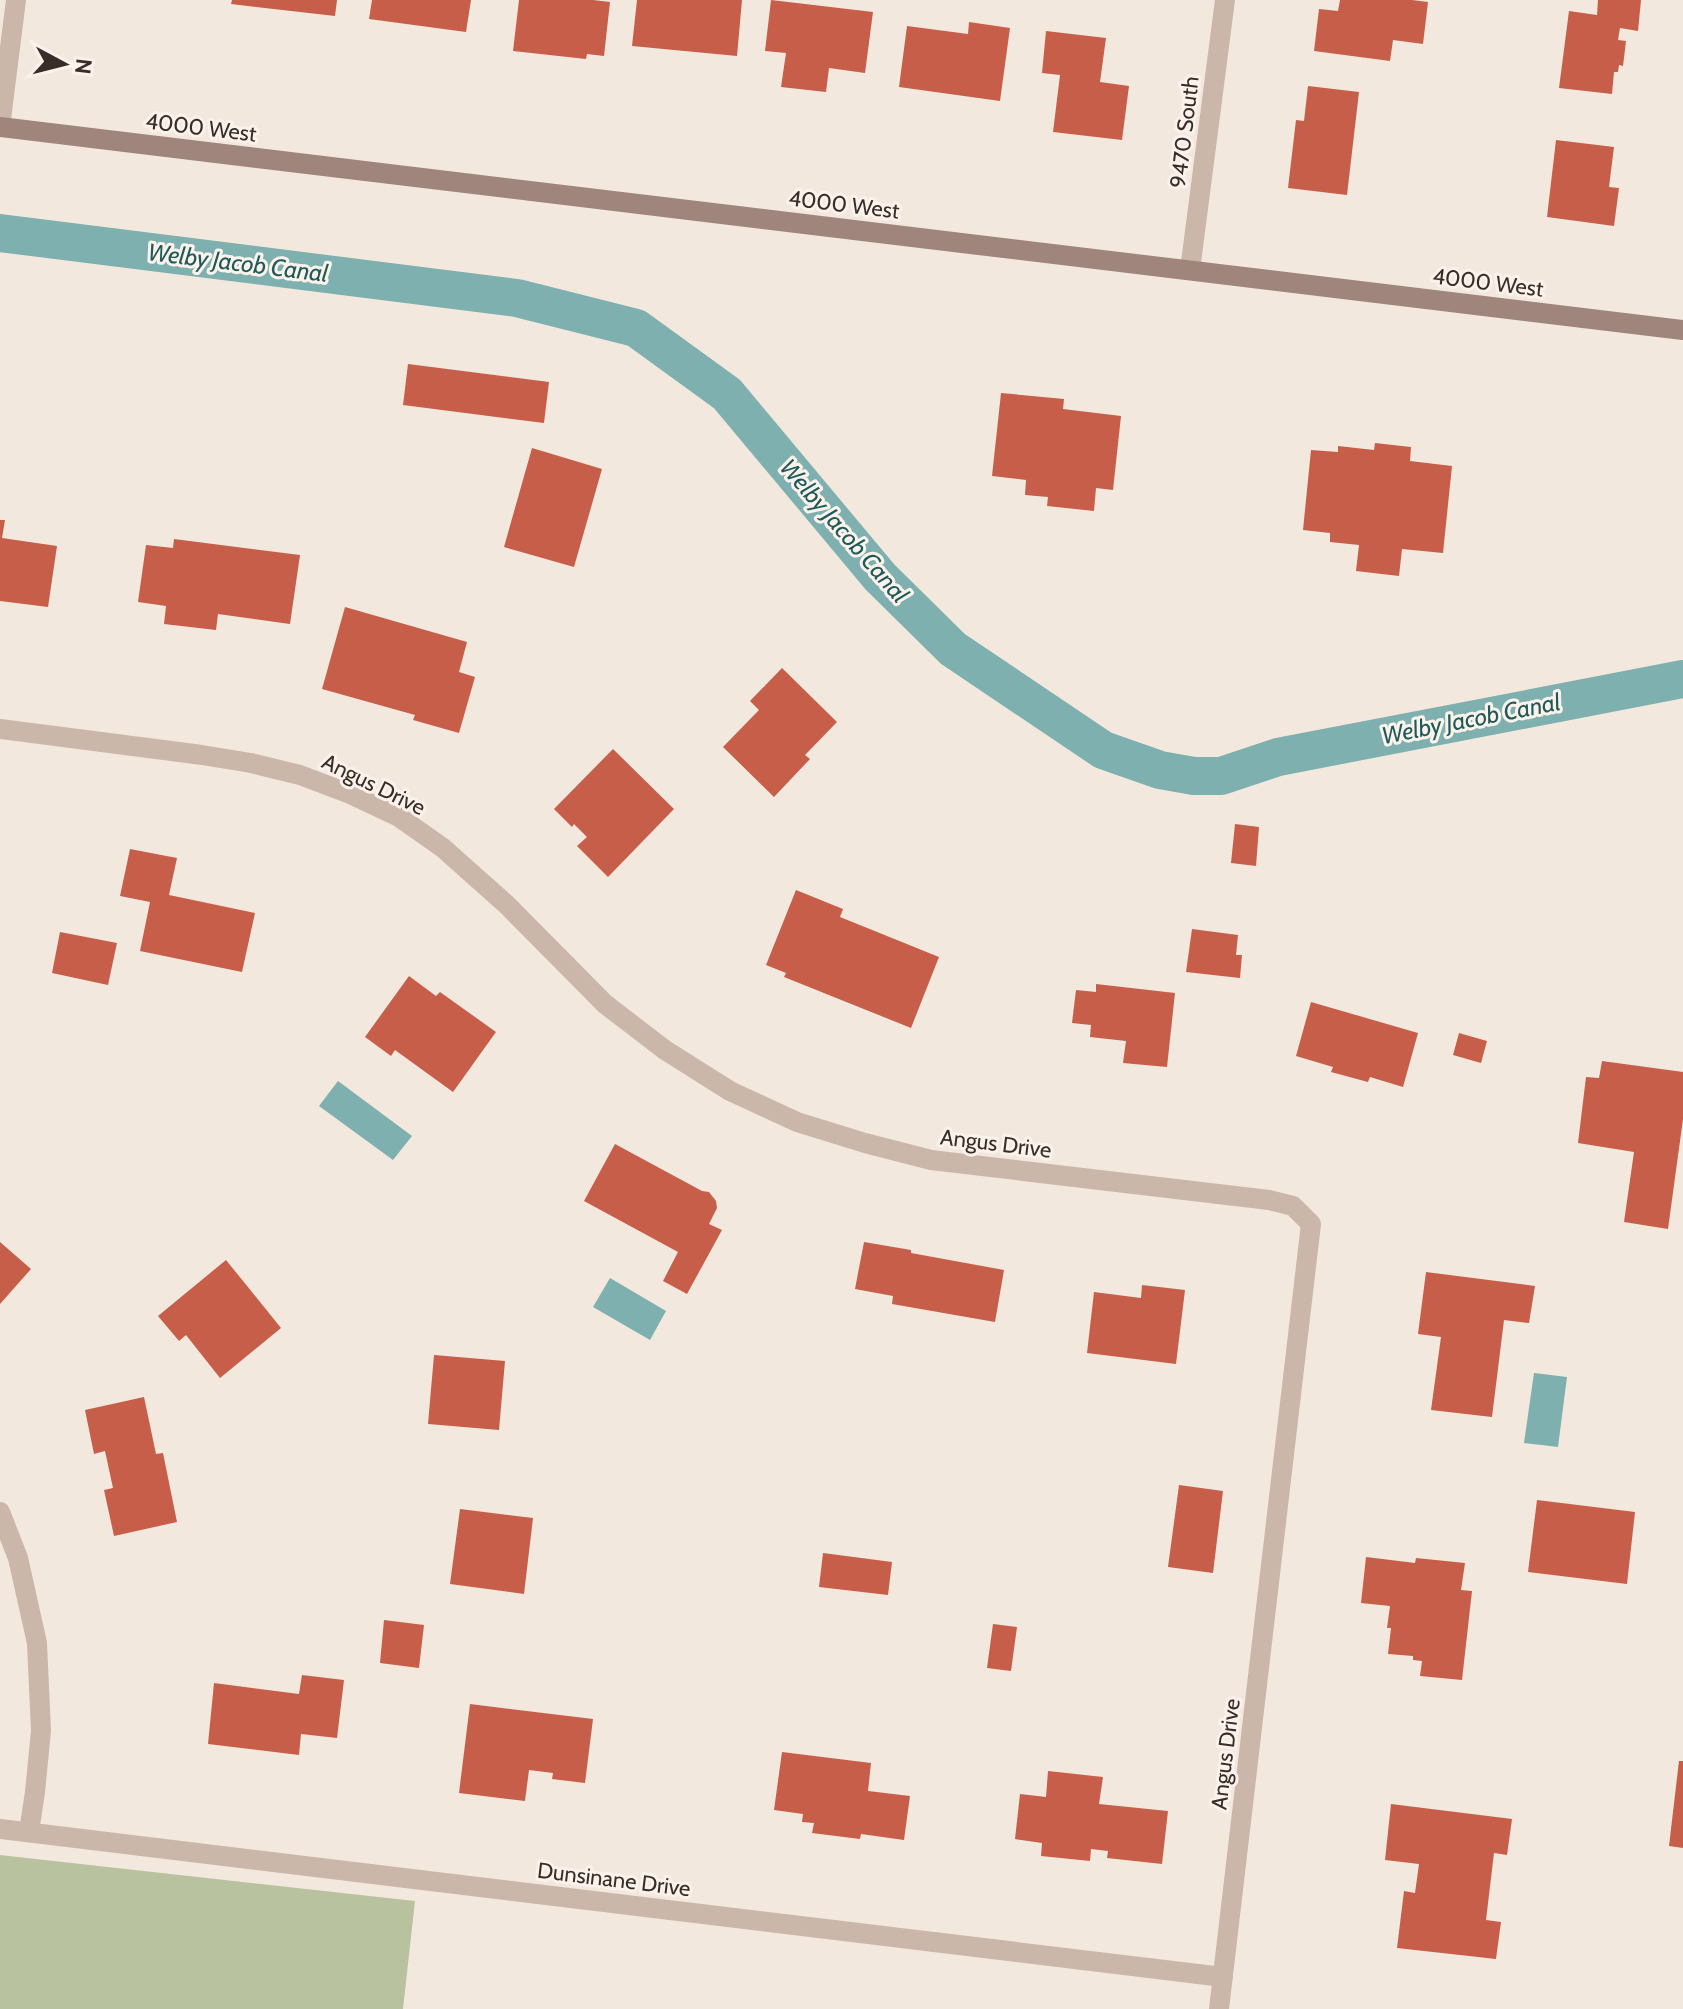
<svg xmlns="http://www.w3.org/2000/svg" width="1683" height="2009" font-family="Cabin,sans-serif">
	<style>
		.green { fill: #b9c29e }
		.water { fill: #7db0ae }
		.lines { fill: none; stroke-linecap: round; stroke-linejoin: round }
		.canal { stroke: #7db0ae; stroke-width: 38 }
		.building { fill: #c65e4a }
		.minor { stroke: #cbb6aa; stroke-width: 20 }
		.secondary { stroke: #9f857b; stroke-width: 20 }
		.labels { text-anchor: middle; stroke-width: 6; stroke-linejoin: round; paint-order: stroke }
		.street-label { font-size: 22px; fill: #392d2a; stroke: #faf2eb }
		.water-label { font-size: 24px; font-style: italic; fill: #1f5a59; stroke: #faf2eb }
	</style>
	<rect width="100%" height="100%" fill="#f3e8de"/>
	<path class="green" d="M0 1855 415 1901 403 2009H0Z"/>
	<path class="water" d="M338 1081 412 1136 393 1160 319 1106Z
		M610 1278 666 1311 650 1340 593 1307Z
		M1534 1373 1567 1377 1558 1447 1524 1443Z"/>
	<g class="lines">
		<path class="canal" d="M0 233 517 298 636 328 727 394 880 577 953 649 1103 750 1160 770 1194 776H1221L1278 757 1683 679"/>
	</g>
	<path class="building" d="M232 0H337L335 16 231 4Z
		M372 0H471L466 32 369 19Z
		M519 0H593L610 2 604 56 587 54 586 59 513 51Z
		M637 0H742L737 56 632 46Z
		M771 0 873 12 865 73 829 68 826 92 781 87 786 53 765 51Z
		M1340 0H1412L1428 2 1423 44 1393 40 1390 61 1314 51 1319 9 1338 11Z
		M1598 0H1641L1638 31 1620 28 1618 40 1626 41 1623 66 1619 65 1618 72H1614L1612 94 1559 88 1569 11 1597 15Z
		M969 22 1010 28 1000 101 899 87 907 26 968 34Z
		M1046 31 1106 38 1100 82 1129 86 1122 140 1053 132 1060 75 1042 73Z
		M1308 86 1359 92 1347 195 1288 188 1296 120 1304 121Z
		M1556 140 1614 147 1609 187 1619 188 1614 226 1547 217Z
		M408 364 549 382 544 423 403 405Z
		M1001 393 1064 399 1063 409 1121 416 1113 490 1096 488 1094 511 1047 506 1048 497 1025 495 1026 480 992 476Z
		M1375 443 1411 447 1410 461 1452 466 1443 553 1402 549 1399 576 1356 571 1359 545 1330 542V533L1303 530 1311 450 1338 452V446L1374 450Z
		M532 448 602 469 574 567 504 547Z
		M0 520H5L2 538 57 546 48 607 0 601Z
		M174 539 300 555 290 624 218 614 216 630 164 624 166 606 138 602 146 545 173 548Z
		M345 607 467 642 459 672 475 677 459 733 413 720 415 715 322 689Z
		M782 668 837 722 805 755 810 759 774 797 723 747 759 710 750 701Z
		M613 749 674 809 608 877 577 846 587 837 574 824 572 827 554 809Z
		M1235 824 1259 827 1256 866 1231 863Z
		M130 849 177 858 169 895 255 913 242 972 140 951 150 902 120 896Z
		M796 890 843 909 840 917 939 957 911 1028 784 977 786 973 766 965Z
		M1192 929 1238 935 1236 955H1242L1240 978 1186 972Z
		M60 932 117 943 108 985 52 973Z
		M409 976 436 996 440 992 496 1032 453 1092 395 1050 391 1056 365 1037Z
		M1096 984 1175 993 1167 1067 1123 1063 1126 1041 1090 1037 1091 1025 1072 1023 1076 990 1096 992Z
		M1311 1002 1418 1033 1403 1087 1370 1077 1368 1082 1331 1072 1333 1067 1296 1056Z
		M1459 1033 1487 1041 1481 1063 1453 1055Z
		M1602 1061 1683 1072V1119L1668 1229 1624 1222 1634 1152 1578 1143 1586 1077 1599 1078Z
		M615 1144 702 1191 709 1192 716 1201 717 1208 709 1224 722 1230 687 1294 663 1281 678 1252 584 1201Z
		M0 1242 31 1269 0 1304Z
		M864 1242 911 1250V1253L1004 1270 995 1322 892 1304 893 1296 855 1289Z
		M226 1260 281 1328 220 1378 186 1335 179 1341 158 1316Z
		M1426 1272 1535 1286 1529 1323 1504 1320 1492 1417 1431 1410 1441 1337 1418 1334Z
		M1142 1285 1185 1290 1176 1364 1087 1353 1094 1292 1141 1298Z
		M434 1355 505 1361 499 1430 428 1424Z
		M144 1397 156 1454 163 1453 177 1522 114 1536 104 1490 113 1488 105 1451 94 1454 85 1410Z
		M1179 1485 1223 1491 1213 1573 1168 1567Z
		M1537 1500 1635 1512 1627 1584 1528 1572Z
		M460 1509 533 1518 524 1594 450 1584Z
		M823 1553 892 1562 888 1595 819 1587Z
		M1366 1557 1415 1563 1416 1558 1465 1563 1461 1590 1472 1591 1462 1680 1420 1676 1422 1661 1413 1660V1656L1388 1654 1391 1628H1387L1390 1606 1361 1603Z
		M384 1620 424 1625 419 1668 380 1663Z
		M993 1624 1017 1627 1011 1671 987 1668Z
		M302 1675 344 1680 337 1738 301 1734 299 1755 208 1744 214 1683 299 1694Z
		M470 1704 593 1719 585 1783 552 1779 553 1773 529 1770 525 1801 459 1793Z
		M782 1752 871 1763 868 1791 910 1796 904 1840 861 1834 860 1839 812 1833 814 1823 802 1822 803 1814 774 1810Z
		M1679 1761H1683V1848L1669 1846Z
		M1048 1771 1103 1777 1099 1804 1168 1811 1162 1864 1107 1858 1108 1851 1091 1849 1090 1861 1041 1856 1042 1843 1015 1839 1020 1794 1046 1797Z
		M1391 1804 1512 1819 1507 1855 1494 1853 1486 1920 1501 1922 1496 1959 1397 1948 1404 1891 1415 1893 1419 1864 1385 1860Z"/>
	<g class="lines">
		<path class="minor" d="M0 127 16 0
			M1190 270 1225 0
			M0 729 202 755 251 763 300 775 350 794 399 817 443 848 507 905 605 1004 665 1050 730 1091 797 1122 865 1143 931 1160 1269 1200 1293 1206 1311 1224 1219 2009
			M0 1512 18 1558 37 1643 41 1731 35 1792 29 1832
			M0 1829 1223 1977"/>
		<path class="secondary" d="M0 127 1683 330"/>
	</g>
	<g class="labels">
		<g class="street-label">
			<text transform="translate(201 127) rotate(7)" y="8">4000 West</text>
			<text transform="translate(1184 132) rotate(-83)" y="8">9470 South</text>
			<text transform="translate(844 204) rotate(7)" y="8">4000 West</text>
			<text transform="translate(1488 282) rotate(7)" y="8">4000 West</text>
			<text transform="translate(374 784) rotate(26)" y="8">Angus Drive</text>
			<text transform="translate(996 1143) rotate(7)" y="8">Angus Drive</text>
			<text transform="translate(1225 1754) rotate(-83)" y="8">Angus Drive</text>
			<text transform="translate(614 1879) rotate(7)" y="8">Dunsinane Drive</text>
		</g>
		<g class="water-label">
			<text transform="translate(238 263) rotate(7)" y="8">Welby Jacob Canal</text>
			<text transform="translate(844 531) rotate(49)" y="8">Welby Jacob Canal</text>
			<text transform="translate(1471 719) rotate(-11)" y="8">Welby Jacob Canal</text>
		</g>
	</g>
	<g transform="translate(64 64) rotate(97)" stroke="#faf2eb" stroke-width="6" paint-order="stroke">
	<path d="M0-6L14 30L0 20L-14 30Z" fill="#392d2a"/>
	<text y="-12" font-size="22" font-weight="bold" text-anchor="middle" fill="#392d2a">N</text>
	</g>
</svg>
